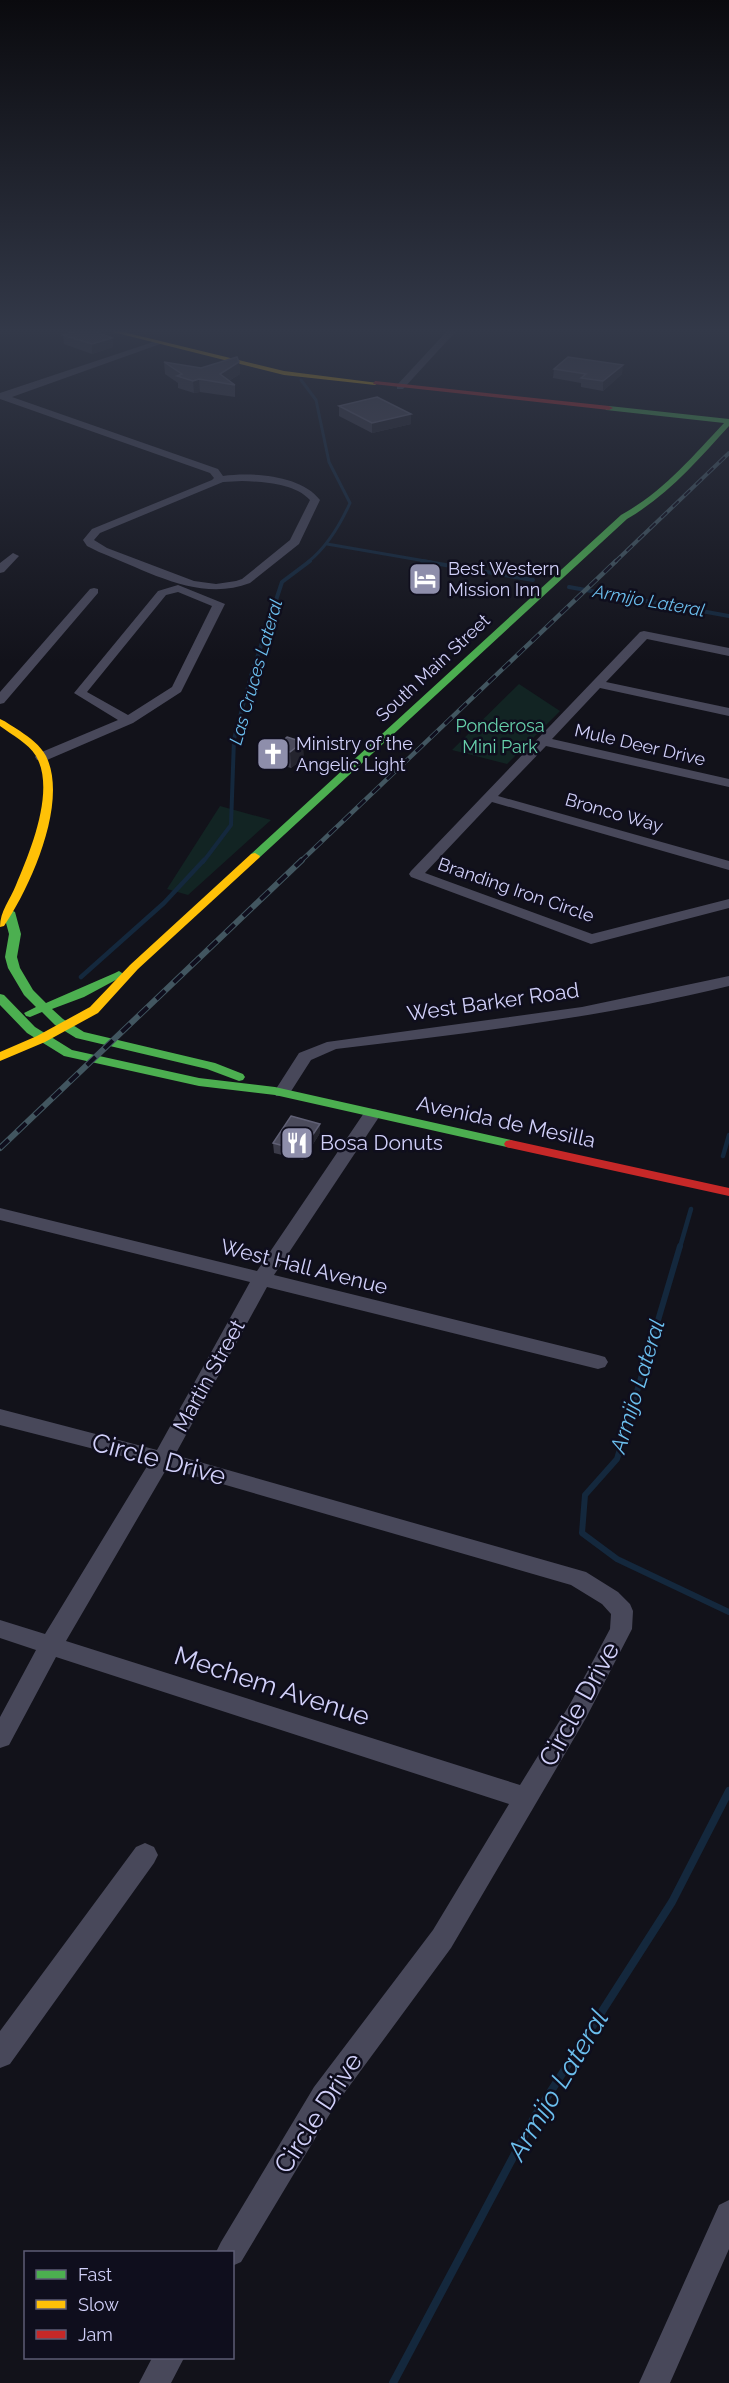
<svg xmlns="http://www.w3.org/2000/svg" width="729" height="2383" font-family="Raleway,sans-serif">
	<style>
		.green { fill: #122423 }
		.lines { fill: none; stroke-linecap: round; stroke-linejoin: round }
		.stream-far4 { stroke: #14283d; stroke-width: 3 }
		.stream-far3 { stroke: #14283d; stroke-width: 4 }
		.stream-far2 { stroke: #14283d; stroke-width: 4.5 }
		.stream-far1 { stroke: #14283d; stroke-width: 6 }
		.stream { stroke: #14283d; stroke-width: 8 }
		.street { fill: #48485a; fill-rule: evenodd }
		.fast { fill: #4caf50; fill-rule: evenodd }
		.slow { fill: #ffc107; fill-rule: evenodd }
		.jam { fill: #c62828; fill-rule: evenodd }
		.rail-far2-casing { stroke: #425660; stroke-width: 4 }
		.rail-far1-casing { stroke: #425660; stroke-width: 4.5 }
		.rail-casing { stroke: #425660; stroke-width: 6 }
		.rail-far2 { stroke: #0f0e1d; stroke-width: 2; stroke-dasharray: 8; stroke-linecap: butt }
		.rail-far1 { stroke: #0f0e1d; stroke-width: 3; stroke-dasharray: 10; stroke-linecap: butt }
		.rail { stroke: #0f0e1d; stroke-width: 4; stroke-dasharray: 12; stroke-linecap: butt }
		.wall { fill: #3b3b49 }
		.shaded-wall { fill: #24242e }
		.building { fill: #4b4b5c; stroke: #606075; stroke-width: 1.5 }
		.labels { text-anchor: middle; stroke-width: 5; stroke-linejoin: round; paint-order: stroke }
		.far-poi-label { font-size: 18px; fill: #d1d0f9; stroke: #0f0e1d; text-anchor: start }
		.far-water-label { font-size: 18px; font-style: italic; fill: #6bbeed; stroke: #0f0e1d }
		.far-street-label { font-size: 18px; fill: #d1d0f9; stroke: #0f0e1d }
		.far-park-label { font-size: 18px; fill: #66d0ab; stroke: #0f0e1d }
		.street-label { font-size: 21px; fill: #d1d0f9; stroke: #0f0e1d }
		.poi-label { font-size: 21px; fill: #d1d0f9; stroke: #0f0e1d; text-anchor: start }
		.water-label { font-size: 22px; font-style: italic; fill: #6bbeed; stroke: #0f0e1d }
		.near-street-label { font-size: 26px; fill: #d1d0f9; stroke: #0f0e1d }
		.near-water-label { font-size: 27px; font-style: italic; fill: #6bbeed; stroke: #0f0e1d }
	</style>
	<rect width="100%" height="100%" fill="#12121a"/>
	<path class="green" d="M519 684 560 711 507 764 452 750Z
		M220 806 271 820 188 895 167 889Z"/>
	<g class="lines">
		<path class="stream-far4" d="M301 380 316 400 329 462 350 503C340 525 327 547 308 562
			M327 544 431 562"/>
		<path class="stream-far3" d="M422 561 533 580
			M569 587 729 616
			M203 862 231 825 234 739 251 676 282 582 310 561"/>
		<path class="stream-far2" d="M81 977 164 903 204 860
			M723 1156 729 1135
			M680 1247 691 1209"/>
		<path class="stream-far1" d="M680 1246 617 1459 585 1495 582 1533 617 1559 729 1612"/>
		<path class="stream" d="M393 2383 535 2116 672 1902 729 1791"/>
		<path class="street" d="M449 329H458L403 389H397V385Z
			M156 341 163 343 12 397 218 469 223 476C252 472 301 475 320 500L299 544 250 583C199 603 146 570 99 552L87 546 83 540 92 529 212 480 214 478 210 473 0 399V393ZM242 481C263 482 294 483 310 500L290 540 242 579 236 581 216 584 194 581 107 548 94 540 100 533 223 482Z
			M13 553 19 556 4 572 0 573V563Z
			M178 585 225 604 181 692 133 723 47 760H37L35 757 37 754 118 720 74 693 158 591ZM178 592 212 606 172 687 128 715 87 692 166 595Z
			M94 588 98 589V593L4 703 0 704V692L90 589Z
			M644 631 729 648V656L647 639 606 682 729 708V716L600 688 552 739 729 779V787L546 746 498 796 729 861V870L492 802 425 873 592 934 729 899V908L591 944 411 877 409 874 411 871 640 632Z
			M729 976V986C600 1018 468 1033 336 1049L311 1060 288 1096H276L274 1092 299 1053 327 1042 582 1007Z
			M372 1109 378 1110 381 1114 274 1275 598 1355 605 1357 608 1362 605 1367 598 1369 267 1287 175 1455 586 1572 618 1592 630 1604 633 1611 632 1629 586 1718 451 1948 334 2107 241 2262 232 2266V2252H216L221 2242 314 2087 433 1930 509 1804 56 1657 9 1745 0 1748V1717L36 1650 0 1638V1620L45 1634 149 1463 0 1425V1409L157 1450 250 1282 0 1220V1208L257 1271 366 1110ZM167 1468 571 1585 602 1604 611 1614 610 1629 570 1704 520 1785 66 1641Z
			M145 1843 154 1847 158 1855 154 1863 10 2064 0 2068V2031L136 1847Z
			M729 2200V2249L670 2383H639L719 2205Z
			M152 2358H184L171 2383H139Z"/>
		<path class="fast" d="M609 406 729 419V426C697 461 668 495 627 519L259 858H251V854L621 515C663 492 692 457 724 423L606 410 605 408Z
			M9 909 15 912 21 934 17 957 20 968 33 990 46 1003 115 973 119 971 125 975 84 997 52 1009 63 1019 84 1032 215 1063 243 1074 245 1077 243 1080 239 1081 207 1069 76 1038 55 1025 42 1012 30 1017 26 1016 24 1013 36 1007 24 995 8 968 5 957 9 934 3 912Z
			M0 994 4 995 35 1027 72 1050 199 1078 275 1087 511 1140 518 1144 511 1148 275 1095 199 1086 64 1056 27 1033 0 1005Z"/>
		<path class="slow" d="M101 329H111L284 371 378 383 375 385 284 375Z
			M0 719C7 722 13 727 20 731 30 738 40 745 46 756 69 802 30 888 4 926L0 927C0 911 10 900 16 885 30 852 56 790 36 756 28 743 12 735 0 726Z
			M255 853 260 856 259 858 138 969 98 1013 45 1042 0 1061V1052L37 1036 90 1007 130 965 251 854Z"/>
		<path class="jam" d="M375 381 609 406 613 408 609 410 373 384Z
			M511 1140 729 1188V1196L506 1147 504 1144 506 1141Z"/>
		<defs>
			<path id="rail-far2" d="M615 562 729 453"/>
			<path id="rail-far1" d="M300 862 616 561"/>
			<path id="rail" d="M0 1148 302 860"/>
		</defs>
		<use href="#rail-far2" class="rail-far2-casing"/>
		<use href="#rail-far1" class="rail-far1-casing"/>
		<use href="#rail" class="rail-casing"/>
		<use href="#rail-far2" class="rail-far2"/>
		<use href="#rail-far1" class="rail-far1"/>
		<use href="#rail" class="rail"/>
	</g>
	<path class="wall" d="M63 335 112 338 113 347 92 354 64 344Z
		M164 362 201 368 239 362 240 374 229 381 235 385V397L200 392 194 393 178 388V383L165 374Z
		M554 369 622 374 603 391 581 387V383L553 378Z
		M339 406 411 424 372 433 339 416Z
		M287 737 304 758 291 768 275 763 274 748Z
		M320 1133 303 1160 274 1153 273 1143Z"/>
	<path class="shaded-wall" d="M112 338 113 347 92 354V344Z
		M239 362 240 374 225 383 220 374Z
		M623 365 622 374 603 391V381Z
		M199 379 200 392 194 393 193 381Z
		M411 414V424L372 433V423Z
		M303 742 304 758 291 768 290 752Z
		M320 1124V1133L303 1160 302 1151Z"/>
	<path class="building" d="M82 329H89L112 338 92 344 63 335Z
		M237 357 239 362 220 374 235 385 199 379 193 381 177 376 182 374 164 362 201 368Z
		M568 357 623 365 603 381 581 378 586 374 554 369Z
		M377 397 411 414 372 423 339 406Z
		M287 737 303 742 290 752 274 748Z
		M291 1116 320 1124 302 1151 273 1143Z"/>
	<linearGradient id="sky" x2="0" y2="1"><stop stop-color="#0a0a0e"/><stop offset="0.5" stop-color="#333949"/><stop offset="1" stop-color="#333949" stop-opacity="0"/></linearGradient>
	<rect width="729" height="662" fill="url(#sky)"/>
	<defs>
		<symbol id="hotel-square" viewBox="-11 -11 22 22"><rect x="-9" y="-9" width="18" height="18" rx="4" fill="#8e8eab" stroke="#0f0e1d"/><path d="M-6-4.5h1.5V1H6V5H4.5V3h-9V5H-6ZM-4 0a1.8 1.8 0 1 1 3.6 0ZM.5 0V-2.5h3Q6-2.5 6 0Z" fill="#fff"/></symbol>
		<symbol id="church-square" viewBox="-11 -11 22 22"><rect x="-9" y="-9" width="18" height="18" rx="4" fill="#8e8eab" stroke="#0f0e1d"/><path d="M-1.2-6h2.4v3.5h3.3v2.4h-3.3V6h-2.4V-.1h-3.3v-2.4h3.3Z" fill="#fff"/></symbol>
		<symbol id="restaurant-square" viewBox="-11 -11 22 22"><rect x="-9" y="-9" width="18" height="18" rx="4" fill="#8e8eab" stroke="#0f0e1d"/><path d="M-5-6h1v4h1v-4h1v4h1v-4h1v5L-1.5 .5V6h-2V.5L-5-1ZM5-6V6H3V1.5H1.5Q1.5-4 5-6Z" fill="#fff"/></symbol>
	</defs>
	<g fill-rule="evenodd">
		<use href="#hotel-square" x="406" y="560" width="38" height="38"/>
		<use href="#church-square" x="254" y="735" width="38" height="38"/>
		<use href="#restaurant-square" x="278" y="1124" width="38" height="38"/>
	</g>
	<g class="labels">
		<g class="far-poi-label">
			<text x="448" y="575">Best Western<tspan x="448" dy="21">Mission Inn</tspan></text>
			<text x="296" y="750">Ministry of the<tspan x="296" dy="21">Angelic Light</tspan></text>
		</g>
		<g class="far-water-label">
			<text transform="translate(649 601) rotate(10)" y="6">Armijo Lateral</text>
			<text transform="translate(256 672) rotate(-74)" y="6">Las Cruces Lateral</text>
		</g>
		<g class="far-street-label">
			<text transform="translate(433 668) rotate(-43)" y="6">South Main Street</text>
			<text transform="translate(640 745) rotate(13)" y="6">Mule Deer Drive</text>
			<text transform="translate(614 813) rotate(16)" y="6">Bronco Way</text>
			<text transform="translate(516 890) rotate(19)" y="6">Branding Iron Circle</text>
		</g>
		<g class="far-park-label">
			<text x="500" y="732">Ponderosa<tspan x="500" dy="21">Mini Park</tspan></text>
		</g>
		<g class="street-label">
			<text transform="translate(493 1002) rotate(-8)" y="7">West Barker Road</text>
			<text transform="translate(506 1122) rotate(12)" y="7">Avenida de Mesilla</text>
			<text transform="translate(304 1267) rotate(14)" y="7">West Hall Avenue</text>
			<text transform="translate(209 1376) rotate(-61)" y="7">Martin Street</text>
		</g>
		<g class="poi-label">
			<text x="320" y="1150">Bosa Donuts</text>
		</g>
		<g class="water-label">
			<text transform="translate(637 1386) rotate(-73)" y="8">Armijo Lateral</text>
		</g>
		<g class="near-street-label">
			<text transform="translate(159 1459) rotate(15)" y="9">Circle Drive</text>
			<text transform="translate(272 1686) rotate(18)" y="9">Mechem Avenue</text>
			<text transform="translate(579 1704) rotate(-61)" y="9">Circle Drive</text>
			<text transform="translate(318 2113) rotate(-57)" y="9">Circle Drive</text>
		</g>
		<g class="near-water-label">
			<text transform="translate(558 2085) rotate(-59)" y="9">Armijo Lateral</text>
		</g>
	</g>
	<rect x="24" y="2251" width="210" height="108" fill="#0f0e1d" stroke="#5d5c75" stroke-width="1.5"/>
	<rect x="36" y="2270" width="30" height="9" fill="#4caf50" stroke="#5d5c75" stroke-width="1.5"/>
	<text x="78" y="2281" font-size="18" fill="#d1d0f9">Fast</text>
	<rect x="36" y="2300" width="30" height="9" fill="#ffc107" stroke="#5d5c75" stroke-width="1.5"/>
	<text x="78" y="2311" font-size="18" fill="#d1d0f9">Slow</text>
	<rect x="36" y="2330" width="30" height="9" fill="#c62828" stroke="#5d5c75" stroke-width="1.5"/>
	<text x="78" y="2341" font-size="18" fill="#d1d0f9">Jam</text>
</svg>
